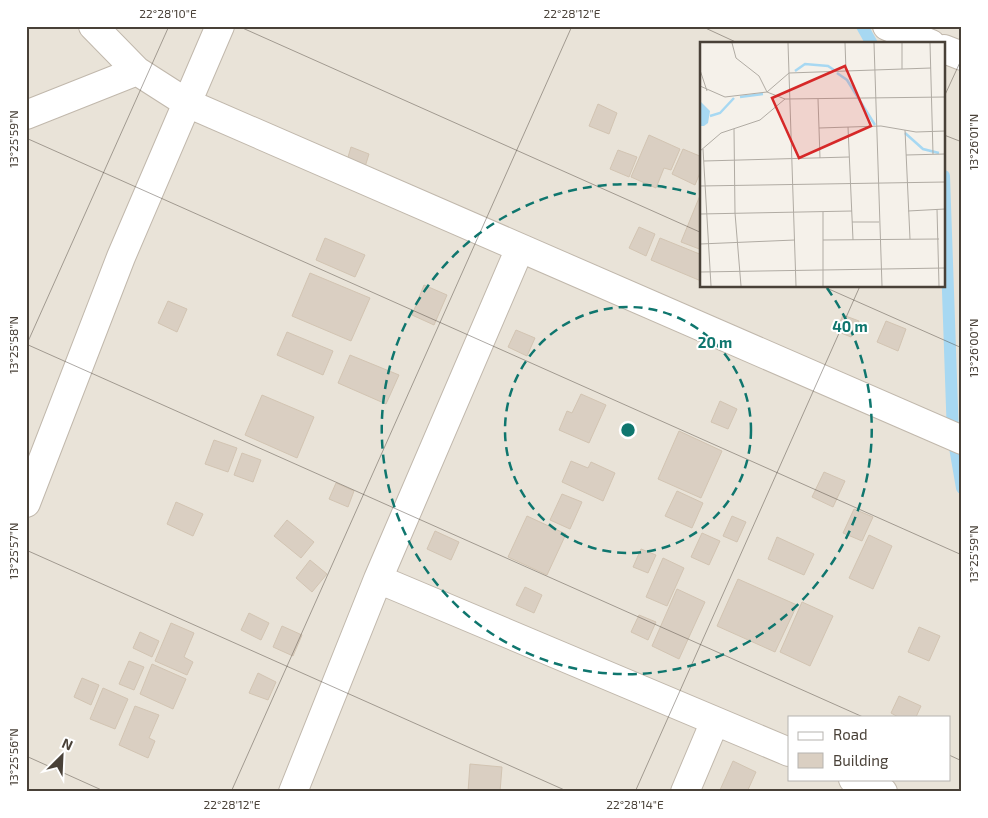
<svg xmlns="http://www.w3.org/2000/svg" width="988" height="818" font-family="'Exo 2',sans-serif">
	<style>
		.residential { fill: #e9e3d8; fill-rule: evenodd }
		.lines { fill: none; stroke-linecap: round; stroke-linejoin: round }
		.stream { stroke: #a7d8f2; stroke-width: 12 }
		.building { fill: #dacfc2; stroke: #d2c4b2 }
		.minor-casing { stroke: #c1b8ac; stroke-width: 30 }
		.minor { stroke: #fff; stroke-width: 28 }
		.ticks { fill: none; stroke: #494138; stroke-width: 1; stroke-opacity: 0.45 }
		.ring { fill: none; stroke: #0f766e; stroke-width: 2.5; stroke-dasharray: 9 6 }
		.inset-river { fill: none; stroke: #a7d8f2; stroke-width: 2.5 }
		.inset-road { fill: none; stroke: #b0aba3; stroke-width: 1 }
		.view { fill: #d62828; fill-opacity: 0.15; stroke: #d62828; stroke-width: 2.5 }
		.inset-edge { fill: none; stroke: #494138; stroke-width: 2.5 }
		.centre { fill: #0f766e; stroke: #fff; stroke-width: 2.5 }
		.ring-label { font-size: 15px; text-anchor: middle; font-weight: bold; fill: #0f766e; stroke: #fff; stroke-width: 4; stroke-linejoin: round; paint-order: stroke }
		.neatline { fill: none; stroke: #494138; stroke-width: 2 }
		.ticks-label { font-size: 12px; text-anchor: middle; fill: #494138 }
	</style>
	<rect width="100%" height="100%" fill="#f5f1ea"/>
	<path class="residential" d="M26 26H962V792H26ZM702 44H944V286H702ZM789 717H949V779H789Z"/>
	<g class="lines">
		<path class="stream" d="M862 26 872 44
			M944 176 953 436 962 488"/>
	</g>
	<path class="building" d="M598 104 617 113 609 134 589 126Z
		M649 135 680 149 671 170 664 168 656 188 631 177Z
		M351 147 369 154 364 170 346 164Z
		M683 149 702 157V168L695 185 672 174Z
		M618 150 637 157 629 177 610 169Z
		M701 193H702V250L681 242Z
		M639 227 655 234 646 256 629 248Z
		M325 238 365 255 355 277 316 260Z
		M660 238 702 255 701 281 651 260Z
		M310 273 370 298 351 341 292 316Z
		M424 285 447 295 434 325 412 315Z
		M168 301 187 309 177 332 158 323Z
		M843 315 859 321 851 337 836 331Z
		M886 321 906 329 898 351 877 342Z
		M516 330 535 338 527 356 508 347Z
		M287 332 333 351 323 375 277 355Z
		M350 355 399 375 386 404 338 383Z
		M581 394 606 405 589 443 559 430 567 411 572 413Z
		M262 395 314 417 297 458 245 435Z
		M720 401 737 409 728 429 711 422Z
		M679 431 722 451 701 498 658 479Z
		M214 440 237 448 228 472 205 464Z
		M242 453 261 460 253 482 234 475Z
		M571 461 588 468 591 462 615 473 603 501 562 482Z
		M824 472 845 481 833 507 812 497Z
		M336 483 354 491 348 507 329 499Z
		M677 491 703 503 692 528 665 516Z
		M562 494 582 502 570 529 550 520Z
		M176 502 203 514 193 536 167 524Z
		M854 509 873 517 862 541 843 533Z
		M527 516 566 534 547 575 508 557Z
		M732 516 746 522 737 542 723 536Z
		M287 520 314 542 301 558 274 536Z
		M435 531 459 542 451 560 427 549Z
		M702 533 720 541 709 565 691 557Z
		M869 535 892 546 873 589 849 578Z
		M777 537 814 554 804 575 768 559Z
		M641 549 656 555 648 573 633 567Z
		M663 558 684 568 667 606 646 597Z
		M310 560 327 574 312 592 296 578Z
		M738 579 797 605 775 652 717 626Z
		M525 587 542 595 534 613 516 605Z
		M677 589 705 602 679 659 652 646Z
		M802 602 833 616 810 666 780 652Z
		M249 613 269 623 261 640 241 630Z
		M639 615 656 622 648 640 631 632Z
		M171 623 194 633 184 657 193 662 187 675 155 661Z
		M282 626 302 635 293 656 273 647Z
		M919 627 940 636 929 661 908 652Z
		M140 632 159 641 152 657 133 648Z
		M129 661 144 667 134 690 119 684Z
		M152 664 186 679 173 709 140 694Z
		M258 673 276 682 268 700 249 693Z
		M82 678 99 685 91 705 74 697Z
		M103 688 128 699 115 729 90 719Z
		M899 696 921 706 916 717H898L891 713Z
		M135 706 159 715 149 738 155 741 148 758 119 745Z
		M733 761 756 772 747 792 720 790Z
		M470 764 502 767 500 792H468Z"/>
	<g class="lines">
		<defs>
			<path id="minor" d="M93 26 137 71 187 103 962 440
				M887 26 931 44
				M944 49 962 56
				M26 115 137 71
				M26 503 121 257 220 26
				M378 579 789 752
				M853 779 883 792
				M293 792 378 579 520 248
				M685 792 715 721"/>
		</defs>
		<use href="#minor" class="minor-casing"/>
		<use href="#minor" class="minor"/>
	</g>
	<path class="ticks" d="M238 26 702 233M701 26 740 44M944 97 962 58M944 135 962 142M26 138 962 555M822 286 962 348M26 344 863 717M26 346 169 26M26 550 569 792M949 755 962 761M26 756 106 792M231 792 572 26M635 792 860 286"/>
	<g class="ring">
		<circle cx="628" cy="430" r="123"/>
		<path d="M827 288A245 245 0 1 1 702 196"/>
	</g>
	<g transform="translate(700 42)">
		<rect width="245" height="245" fill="#f5f1ea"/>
		<path d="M0 59 10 69 8 81 4 84H0Z" fill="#a7d8f2"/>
		<path class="inset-river" d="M95 29 105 22 128 24 134 28M137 31 147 38 175 83M40 55 63 52M10 74 20 71 34 56M205 91 223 107 239 111"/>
		<path class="inset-road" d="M32 1 36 16 59 34 67 50 85 57 245 55M88 1 96 244M145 1 146 29M174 1 182 244M202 1V27M230 1 233 112M0 28 7 49M0 44 25 55 67 50 89 31 231 26M118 57 120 116M148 85 153 198M119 86 181 84 216 90 245 89M34 87 35 171 41 244M205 88 210 197M3 107 11 244M0 109 21 91 60 78 85 57M206 113 245 112M4 119 149 115M0 144 245 140M237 167 239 244M208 169 245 167M123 170V244M0 172 152 169M152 180H179M123 198 239 197M0 202 95 198M0 230 245 226"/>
		<path class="view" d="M145 24 171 84 99 116 72 56Z"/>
		<rect width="245" height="245" class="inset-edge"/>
	</g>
	<circle cx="628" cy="430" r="8" class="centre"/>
	<g class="ring-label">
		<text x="850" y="332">40 m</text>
		<text x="715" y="348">20 m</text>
	</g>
	<rect width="988" height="818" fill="none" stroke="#ffffff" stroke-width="55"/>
	<rect x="788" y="716" width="162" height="65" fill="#ffffff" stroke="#b6b3af"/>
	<rect x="798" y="732" width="25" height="8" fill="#ffffff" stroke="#b6b3af"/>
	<text x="833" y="740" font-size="15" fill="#494138">Road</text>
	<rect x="798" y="753" width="25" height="15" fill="#dacfc2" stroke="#b6b3af"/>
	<text x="833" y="766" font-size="15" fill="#494138">Building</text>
	<g transform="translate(62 756) rotate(24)" stroke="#ffffff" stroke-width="4" paint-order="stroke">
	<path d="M0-4L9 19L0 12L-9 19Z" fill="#494138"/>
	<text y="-8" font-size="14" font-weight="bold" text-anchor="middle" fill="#494138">N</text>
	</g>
	<rect x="28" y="28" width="932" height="762" class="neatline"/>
	<g class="ticks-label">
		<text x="168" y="18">22°28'10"E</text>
		<text x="572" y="18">22°28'12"E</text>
		<text transform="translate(14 139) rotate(-90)" y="4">13°25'59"N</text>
		<text transform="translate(974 142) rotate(-90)" y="4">13°26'01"N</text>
		<text transform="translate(14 345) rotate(-90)" y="4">13°25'58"N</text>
		<text transform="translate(974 348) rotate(-90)" y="4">13°26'00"N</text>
		<text transform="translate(14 551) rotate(-90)" y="4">13°25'57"N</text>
		<text transform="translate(974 554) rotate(-90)" y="4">13°25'59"N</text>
		<text transform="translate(14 757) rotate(-90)" y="4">13°25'56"N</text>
		<text x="232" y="809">22°28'12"E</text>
		<text x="635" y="809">22°28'14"E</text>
	</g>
</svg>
